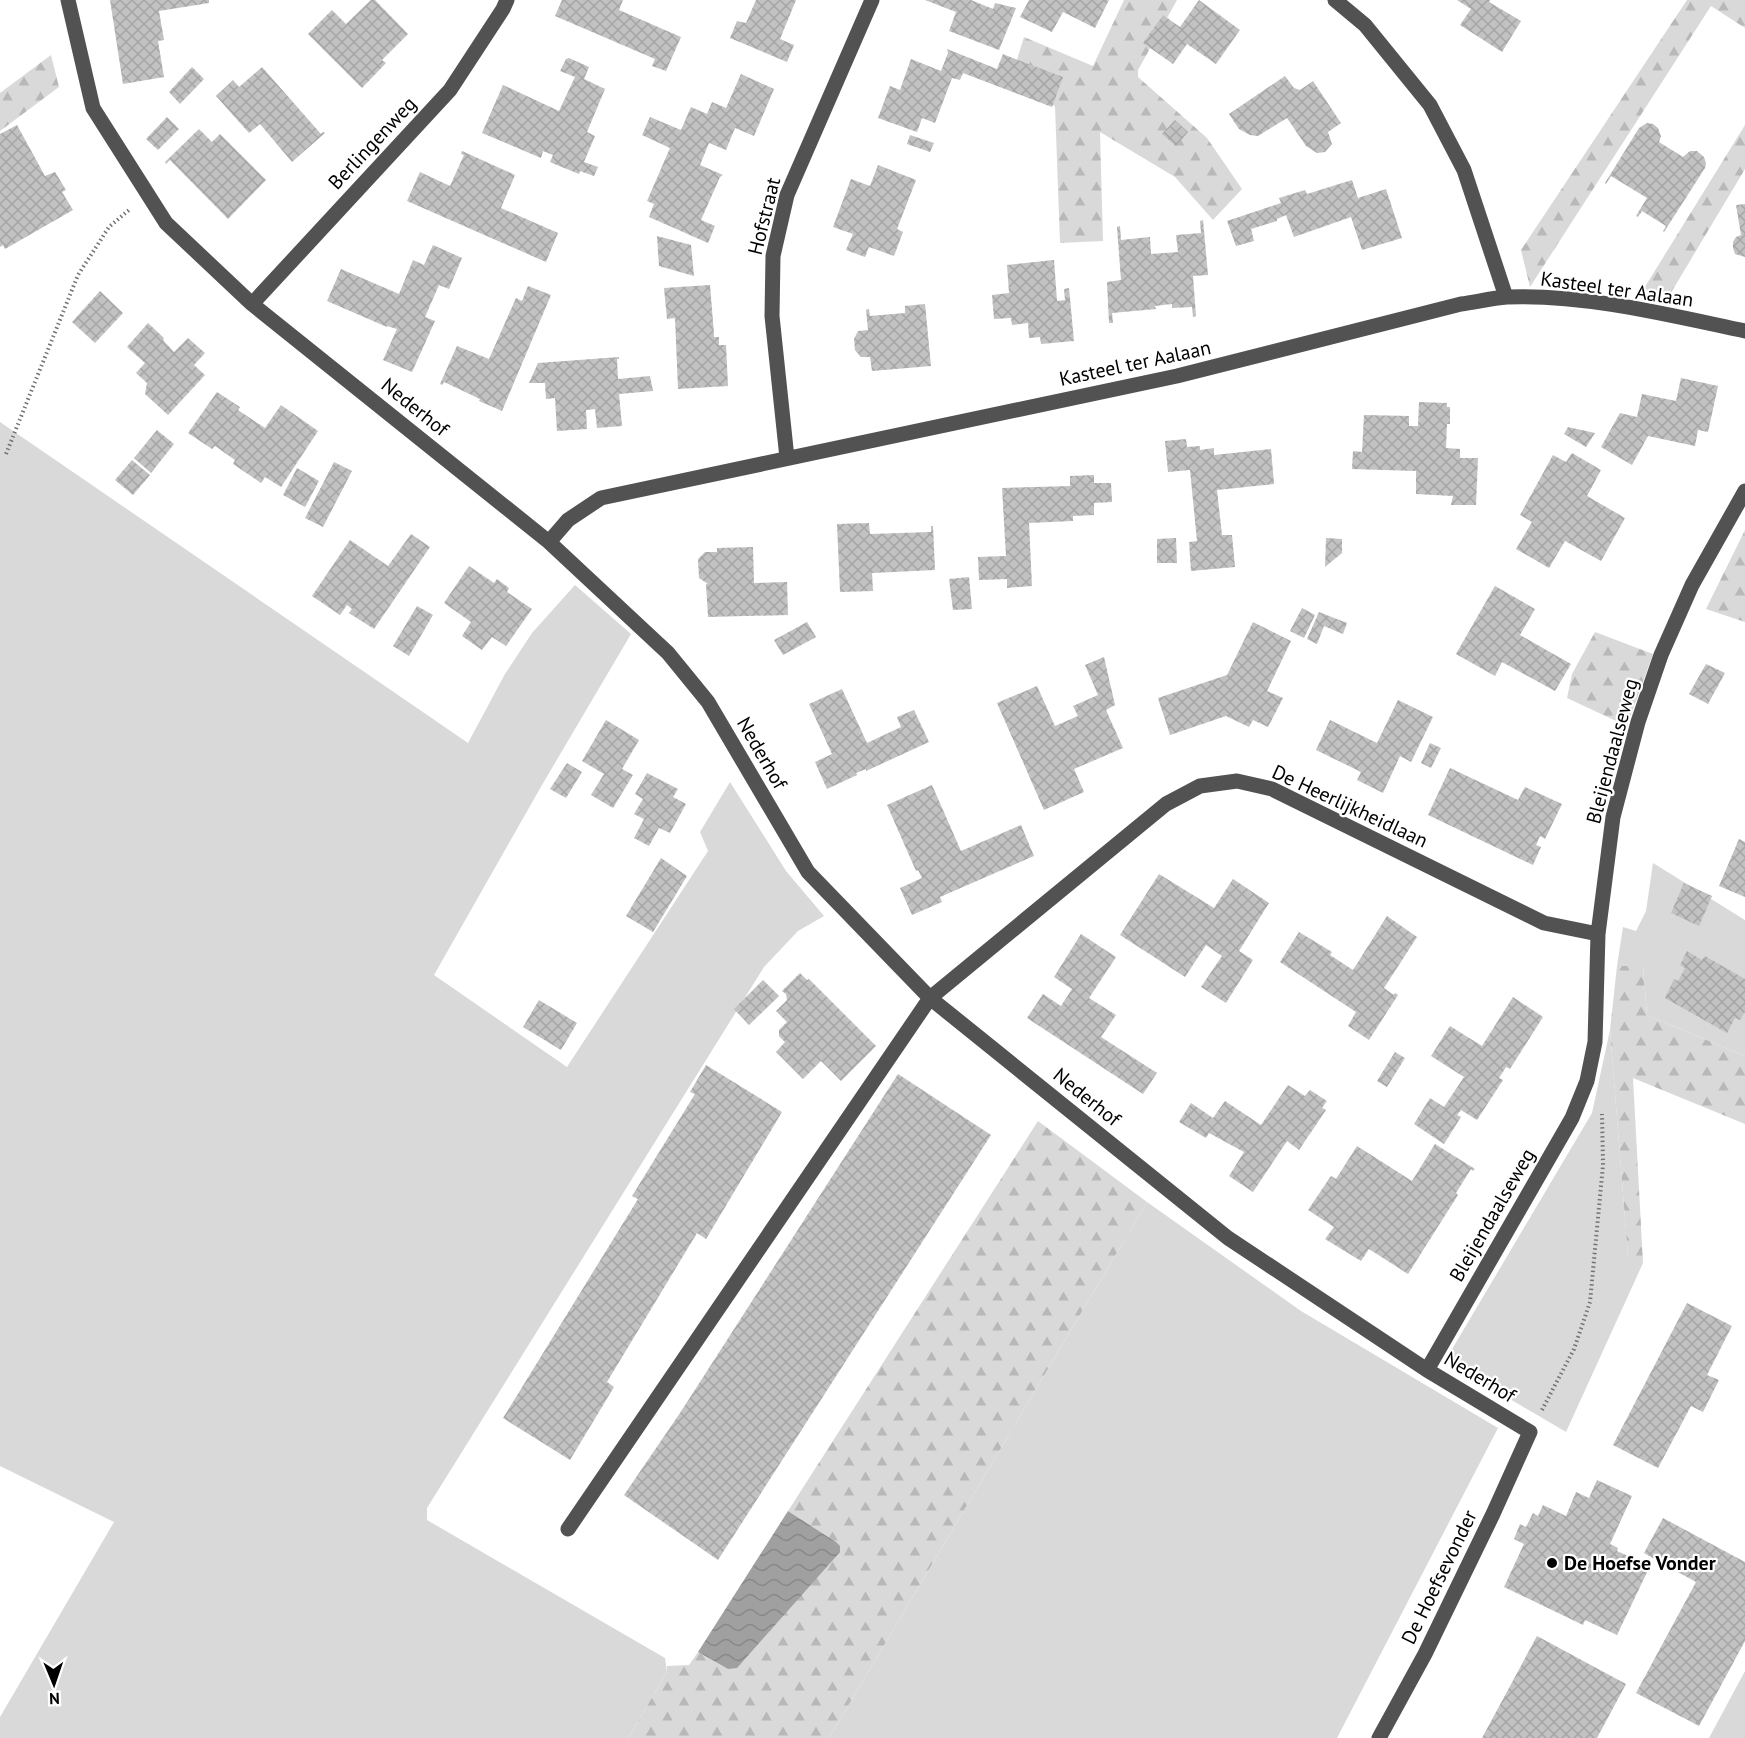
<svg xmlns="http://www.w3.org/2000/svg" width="1745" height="1738" font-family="'PT Sans',sans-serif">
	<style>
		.grass { fill: #d9d9d9 }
		.forest { fill: url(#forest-firs) }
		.water { fill: url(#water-waves) }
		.building { fill: url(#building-cross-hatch) }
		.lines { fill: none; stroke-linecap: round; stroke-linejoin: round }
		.path { stroke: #747474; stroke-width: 4; stroke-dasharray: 1.5 3; stroke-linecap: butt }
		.minor { stroke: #525252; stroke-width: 15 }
		.poi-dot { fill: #000; stroke: #fff; stroke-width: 2 }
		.labels { text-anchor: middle; stroke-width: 4.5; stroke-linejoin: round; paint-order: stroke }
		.street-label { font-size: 20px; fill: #000; stroke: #fff }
		.poi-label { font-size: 20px; font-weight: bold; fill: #000; stroke: #fff; text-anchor: start }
	</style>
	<defs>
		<pattern id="forest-firs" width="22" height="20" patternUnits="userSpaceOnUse" patternTransform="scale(1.5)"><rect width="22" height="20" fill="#d9d9d9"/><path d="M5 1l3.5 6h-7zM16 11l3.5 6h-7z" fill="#b8b8b8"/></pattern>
		<pattern id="water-waves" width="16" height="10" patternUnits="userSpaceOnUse" patternTransform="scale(1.5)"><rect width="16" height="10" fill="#a0a0a0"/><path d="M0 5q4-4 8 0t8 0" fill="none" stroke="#888"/></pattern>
		<pattern id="building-cross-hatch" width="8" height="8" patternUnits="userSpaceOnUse" patternTransform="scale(1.5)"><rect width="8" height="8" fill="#c2c2c2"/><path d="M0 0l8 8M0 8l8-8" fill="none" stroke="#a5a5a5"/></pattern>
	</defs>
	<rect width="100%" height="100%" fill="#fff"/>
	<path class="grass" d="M0 422 468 743 505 674 532 633 575 585 631 634 542 785 434 975 567 1067 708 851 700 832 730 782 786 871 824 916 798 931 764 967 427 1508V1520L665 1658 667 1672 628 1738H0V1717L114 1522 0 1466Z
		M1653 863 1745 920V1056L1647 1015 1643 966H1617L1623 927 1636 931 1646 911Z
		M1610 1030 1628 1256 1643 1263 1566 1432 1445 1361 1592 1113Z
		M1147 1202 1301 1311 1498 1428 1337 1738H829Z
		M1745 1671V1738H1708H1709Z"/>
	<path class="forest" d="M1124 0H1177L1138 70V77L1207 138 1242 189 1213 220 1175 177 1100 132 1103 241 1060 243 1055 106 1009 86 1024 37 1093 66Z
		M1687 0H1745V28L1711 6 1530 287 1521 250Z
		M51 55 59 87 0 131V93Z
		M1745 125V169L1669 296 1643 290Z
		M1745 530V622L1706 609Z
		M1595 632 1653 654 1627 726 1567 698 1572 674Z
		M1617 966H1643L1647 1015 1745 1056V1124L1633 1078 1643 1263 1628 1257 1610 1030Z
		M1038 1121 1147 1202 829 1738H628L667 1672V1666L689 1665 698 1652 728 1669 836 1542 788 1511Z"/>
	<path class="water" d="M788 1511 836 1542 840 1546V1552L737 1668 728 1669 698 1652Z"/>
	<path class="building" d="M110 0H209V3L159 11 164 40 158 41 164 77 123 84Z
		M371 0H375L408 34 382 60 386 63 362 88 308 34 332 10 346 24Z
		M562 0H623L619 10 681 37 666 71 652 66 655 59 555 16Z
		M756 0H796L780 39 794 45 787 62 730 38 737 21 746 23Z
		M925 0H971L993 9 995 3 1016 8 999 50 949 31 956 12Z
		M1029 0H1109L1095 28 1063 12 1052 32 1020 17Z
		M1199 0 1240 30 1216 64 1187 44 1173 64 1143 43 1163 15 1180 27Z
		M1457 0H1490L1489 2 1521 21 1502 52 1460 25 1471 9Z
		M947 49 997 69 1003 54 1005 55 1063 77 1052 107 963 73 960 80 952 78 935 123 922 118 917 132 878 118 890 86 900 90 911 59 941 71 948 53Z
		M569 58 589 67 584 79 605 89 587 132 595 136 584 162 598 167 594 176 580 171 579 174 552 163 550 162 553 155 543 151 541 158 482 133 503 85 559 111 575 77 560 71 566 59Z
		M192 67 204 79 180 104 169 92Z
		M262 67 321 134 323 132 325 133 292 162 260 124 249 133 216 96 233 80 239 87Z
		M741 74 774 89 754 136 735 128 726 150 709 143 700 165 723 175 720 177 701 220 715 226 708 243 649 217 654 204 647 201 670 148 642 135 650 117 681 130 691 107 707 114 712 102 726 108Z
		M1285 76 1294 88 1300 90 1313 81 1341 123 1328 132 1332 144 1325 152 1317 153 1306 146 1287 118 1258 136 1250 135 1239 129 1229 114Z
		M167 117 179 129 158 150 146 139Z
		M1175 120 1188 132 1176 146 1162 134Z
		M1647 123 1653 124 1658 128 1661 136 1659 142 1683 157 1690 151H1697L1704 157 1706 163 1705 168 1664 232 1663 231 1666 226 1642 211 1638 217 1636 216 1647 198 1611 176 1606 184 1605 183 1639 128Z
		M17 125 45 176 55 172 66 190 62 192 73 210 5 249 3 245 0 247V134Z
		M199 129 212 142 220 134 266 180 228 219 170 160 166 164 165 162Z
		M910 135 934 143 930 152 907 144Z
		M462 151 515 175 501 208 558 233 546 262 407 201 420 172 450 186 464 155 461 154Z
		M878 165 916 180 897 229 903 232 894 256 869 247 865 257 846 250 853 234 833 227 851 179 870 186Z
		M1352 180 1358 198 1386 189 1402 238 1362 250 1351 217 1294 237 1286 215 1277 219V221L1251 229 1254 241 1236 246 1227 221 1281 203 1279 198 1305 190 1307 194Z
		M1745 204V257L1735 254 1733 248V242L1736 237 1741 235 1736 205Z
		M1203 220 1208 275 1193 276 1196 316 1193 317 1192 307 1172 308V304L1155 306 1156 309 1112 313 1113 323H1109L1107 282 1121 280 1117 227 1120 226 1121 240 1150 237 1151 254 1178 252 1176 235 1201 233 1200 221Z
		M657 236 691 245 694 276 659 266Z
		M433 245 462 258 449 289 439 285 425 317 435 321 412 372 383 360 397 329 387 326V327L327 301 341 269 399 294 413 260 424 265Z
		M1054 260 1057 301 1065 300 1064 289 1069 288 1074 341 1041 344 1040 337 1029 338 1028 323 1012 325 1011 318 994 319 992 295 1009 293 1007 265Z
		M710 285 714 334V337H719V345H726L728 386 678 389 675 318 667 319 664 288Z
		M528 286 551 295 502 411 479 401 480 399 444 382 442 385 440 384 457 346 489 359 516 298 522 301Z
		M100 291 123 313 95 343 72 322Z
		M925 304 931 366 872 371 870 357H861L855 350 854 339 858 331 868 330 866 310 869 309 870 316 905 313V306Z
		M148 323 164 338 163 340 174 352 188 338 205 353 194 365 205 375 168 415 145 394 147 383 136 373 145 363 127 347Z
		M619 357V359H617L618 379 650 376 653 391 619 394 622 426 597 428 595 409 586 410 587 429 557 431 555 398 546 399 545 383H529L538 363Z
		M1681 378 1718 386 1708 432 1698 430 1695 446 1648 436 1632 465 1601 447 1620 413 1637 417 1642 394 1676 401Z
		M217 392 240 407 238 410 265 428 281 405 318 431 281 487 265 477 261 483 233 464 235 460 215 446 212 449 188 433Z
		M1419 402 1447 403V407H1450V424H1447L1446 448 1460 449V458H1478L1476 505H1451L1453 496 1416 494V471L1352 469 1353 451 1362 452 1364 415 1409 416V426H1418Z
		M1568 427 1595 433 1586 447 1564 434Z
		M157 430 174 444 151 473 134 458Z
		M1186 439 1187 447 1200 446V450L1214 448V455L1271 449 1274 484 1217 490 1222 535H1232L1235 567 1191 571 1189 542 1197 541 1190 470 1168 472 1165 441Z
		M1572 453 1601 470 1587 496 1625 518 1601 561 1565 541 1549 568 1516 549 1532 522 1520 515 1553 455 1566 462Z
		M132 460 150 475 133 495 115 480Z
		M334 462 352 471 323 527 305 518Z
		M297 468 319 481 305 507 283 495Z
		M1094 475V483H1111L1112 502 1094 503V515L1073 516V521L1029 523 1032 586 1007 588V579L979 580 978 557 1006 556 1002 488 1070 486V476Z
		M869 523 870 534 931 532V526H933L935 570 872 573 873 591 840 592 837 524Z
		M411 534 430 547 374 629 349 613 352 609 347 605 340 615 312 596 350 540 388 566Z
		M1176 538 1177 563H1157V539Z
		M1326 538 1342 539V553L1325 567Z
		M753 547 754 583 787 582 788 615 708 617 706 584H708L699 578 698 559 705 552H717V548Z
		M469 566 494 583 497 579 509 588 507 592 532 609 506 646 492 637 482 650 462 636 471 622 444 603Z
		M969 577 972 609 953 610 949 579Z
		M1495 586 1535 609 1520 635 1571 664 1555 691 1502 662 1495 676 1456 654Z
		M417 606 433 615 409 656 393 646Z
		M1302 608 1315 615 1304 638 1290 631Z
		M1319 612 1347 623 1343 634 1324 626 1317 644 1307 639Z
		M807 622 816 637 783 655 774 640Z
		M1253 622 1291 641 1267 691 1283 698 1268 727 1253 720 1249 727 1226 716 1170 735 1158 698 1227 675Z
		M1104 657 1115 705 1106 710 1123 748 1074 769 1084 792 1044 810 997 703 1037 686 1055 726 1078 716 1073 706 1098 695 1085 665Z
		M1706 664 1725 673 1708 704 1689 694Z
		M842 689 867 743 901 727 897 717 914 710 929 742 866 771V769L856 773 857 775 827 789 815 762 832 754 809 704Z
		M1398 700 1433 717 1411 762 1400 756 1383 793 1357 780 1361 772 1316 750 1330 720 1377 743Z
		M606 720 639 740 622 769 633 775 613 808 591 795 604 774 582 761Z
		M1430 743 1441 748 1431 768 1421 763Z
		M567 763 582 772 566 798 550 789Z
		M1450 768 1518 800 1525 787 1562 804 1545 839 1540 836 1536 845 1541 847 1533 865 1428 815Z
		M647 773 678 789 673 797 686 804 670 833 659 828 649 846 634 838 644 819 634 814 643 799 635 794Z
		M932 785 961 851 1021 825 1034 856 940 897 942 902 912 915 900 888 922 878 918 870 916 871 887 805Z
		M1739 839 1745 842V897L1719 886Z
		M661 858 687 876 653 932 626 916Z
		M1159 874 1214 908 1233 879 1269 903 1239 951 1253 960 1226 1003 1201 987 1222 956 1206 945 1185 977 1120 935Z
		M1684 883 1712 896 1699 926 1671 913Z
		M1387 916 1417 937 1384 988 1394 995 1395 993 1398 995 1369 1040 1348 1026 1356 1012 1280 962 1299 932 1332 952 1330 955 1353 970Z
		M1081 934 1116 957 1089 998 1116 1015 1101 1037 1157 1073 1143 1094 1027 1018 1043 994 1061 1006 1072 989 1054 977Z
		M1687 951 1702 960 1705 956 1745 979V1012L1740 1020 1735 1018 1727 1033 1665 998 1674 979 1678 981 1685 968 1680 965Z
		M800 973 807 980 809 979 876 1046 841 1081 821 1061 803 1079 776 1052 785 1042 779 1036V1030L787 1022 776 1011 787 1000 786 994 782 991Z
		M763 980 779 996 749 1025 734 1009Z
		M1513 997 1543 1017 1510 1069 1506 1067 1499 1078 1503 1080 1477 1120 1461 1110 1457 1115 1461 1117 1444 1144 1414 1124 1430 1098 1444 1107 1464 1077 1431 1056 1450 1026 1482 1046Z
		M539 1000 577 1023 561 1050 523 1027Z
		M1395 1052 1405 1058 1387 1087 1377 1081Z
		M706 1065 782 1112 706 1239 697 1233 607 1382 614 1387 570 1460 503 1418 638 1199 632 1196 695 1094 690 1092Z
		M898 1074 991 1135 718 1560 624 1495 680 1413Z
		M1288 1085 1305 1096 1310 1090 1327 1101 1322 1108 1326 1110 1299 1150 1287 1141 1253 1192 1229 1176 1244 1152 1209 1133 1206 1138 1179 1122 1191 1103 1213 1118 1225 1101 1261 1125Z
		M1435 1144 1475 1169 1473 1171 1471 1169 1456 1193 1458 1195 1408 1274 1369 1249 1361 1261 1325 1239 1334 1227 1308 1210 1331 1176 1336 1179 1357 1146 1412 1181Z
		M1687 1303 1732 1326 1707 1375 1719 1380 1703 1412 1691 1406 1658 1468 1613 1445Z
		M1597 1480 1632 1496 1610 1544 1618 1548 1617 1551 1650 1566 1617 1635 1585 1620 1583 1625 1504 1587 1524 1544 1514 1539 1520 1524 1526 1527 1533 1513 1538 1516 1543 1505 1566 1516 1576 1492 1589 1498Z
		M1663 1518 1745 1562V1641L1699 1726 1636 1693 1696 1582 1644 1553Z
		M1537 1636 1626 1684 1597 1738H1482Z"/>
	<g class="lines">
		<path class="path" d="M6 454 78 275 109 227 129 210
			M1542 1410 1574 1349 1590 1302 1603 1165 1602 1114"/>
		<path class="minor" d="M68 0 93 108 166 223 252 304 549 542 668 653 708 702 808 872 930 998 1228 1238 1427 1370 1530 1432 1493 1514 1425 1654 1379 1738
			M1335 0 1365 25 1430 105 1464 170 1506 297
			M252 304 450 90 503 9 507 0
			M787 458 772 316 773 256 787 195 872 0
			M549 542 568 520 601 498 1177 376 1461 304C1476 302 1492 298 1507 297 1585 294 1669 315 1745 331
			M1427 1370 1572 1118 1587 1081 1595 1042 1598 934 1613 817 1638 722 1661 655 1692 585 1745 491
			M568 1529 930 998 1166 804 1200 786 1237 781 1272 789 1544 923 1598 934"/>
	</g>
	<circle class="poi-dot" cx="1552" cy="1563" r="6"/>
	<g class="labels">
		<g class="street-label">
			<text transform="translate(372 143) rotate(-47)" y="7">Berlingenweg</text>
			<text transform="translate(764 216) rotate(-76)" y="7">Hofstraat</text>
			<text transform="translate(1617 289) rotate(8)" y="7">Kasteel ter Aalaan</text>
			<text transform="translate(1135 363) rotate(-12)" y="7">Kasteel ter Aalaan</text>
			<text transform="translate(415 407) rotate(39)" y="7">Nederhof</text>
			<text transform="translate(1612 751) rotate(-75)" y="7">Bleijendaalseweg</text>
			<text transform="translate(762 753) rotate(60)" y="7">Nederhof</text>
			<text transform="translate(1350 806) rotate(25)" y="7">De Heerlijkheidlaan</text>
			<text transform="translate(1087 1097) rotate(39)" y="7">Nederhof</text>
			<text transform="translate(1492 1215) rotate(-60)" y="7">Bleijendaalseweg</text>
			<text transform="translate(1480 1377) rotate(31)" y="7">Nederhof</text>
			<text transform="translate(1439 1577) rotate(-64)" y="7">De Hoefsevonder</text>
		</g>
		<g class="poi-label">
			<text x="1564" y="1570">De Hoefse Vonder</text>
		</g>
	</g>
	<g transform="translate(54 1684) rotate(178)" stroke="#ffffff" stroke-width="4.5" paint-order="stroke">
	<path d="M0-4.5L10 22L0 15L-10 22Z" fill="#000000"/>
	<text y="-9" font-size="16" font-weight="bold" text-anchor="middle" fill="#000000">N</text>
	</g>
</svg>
